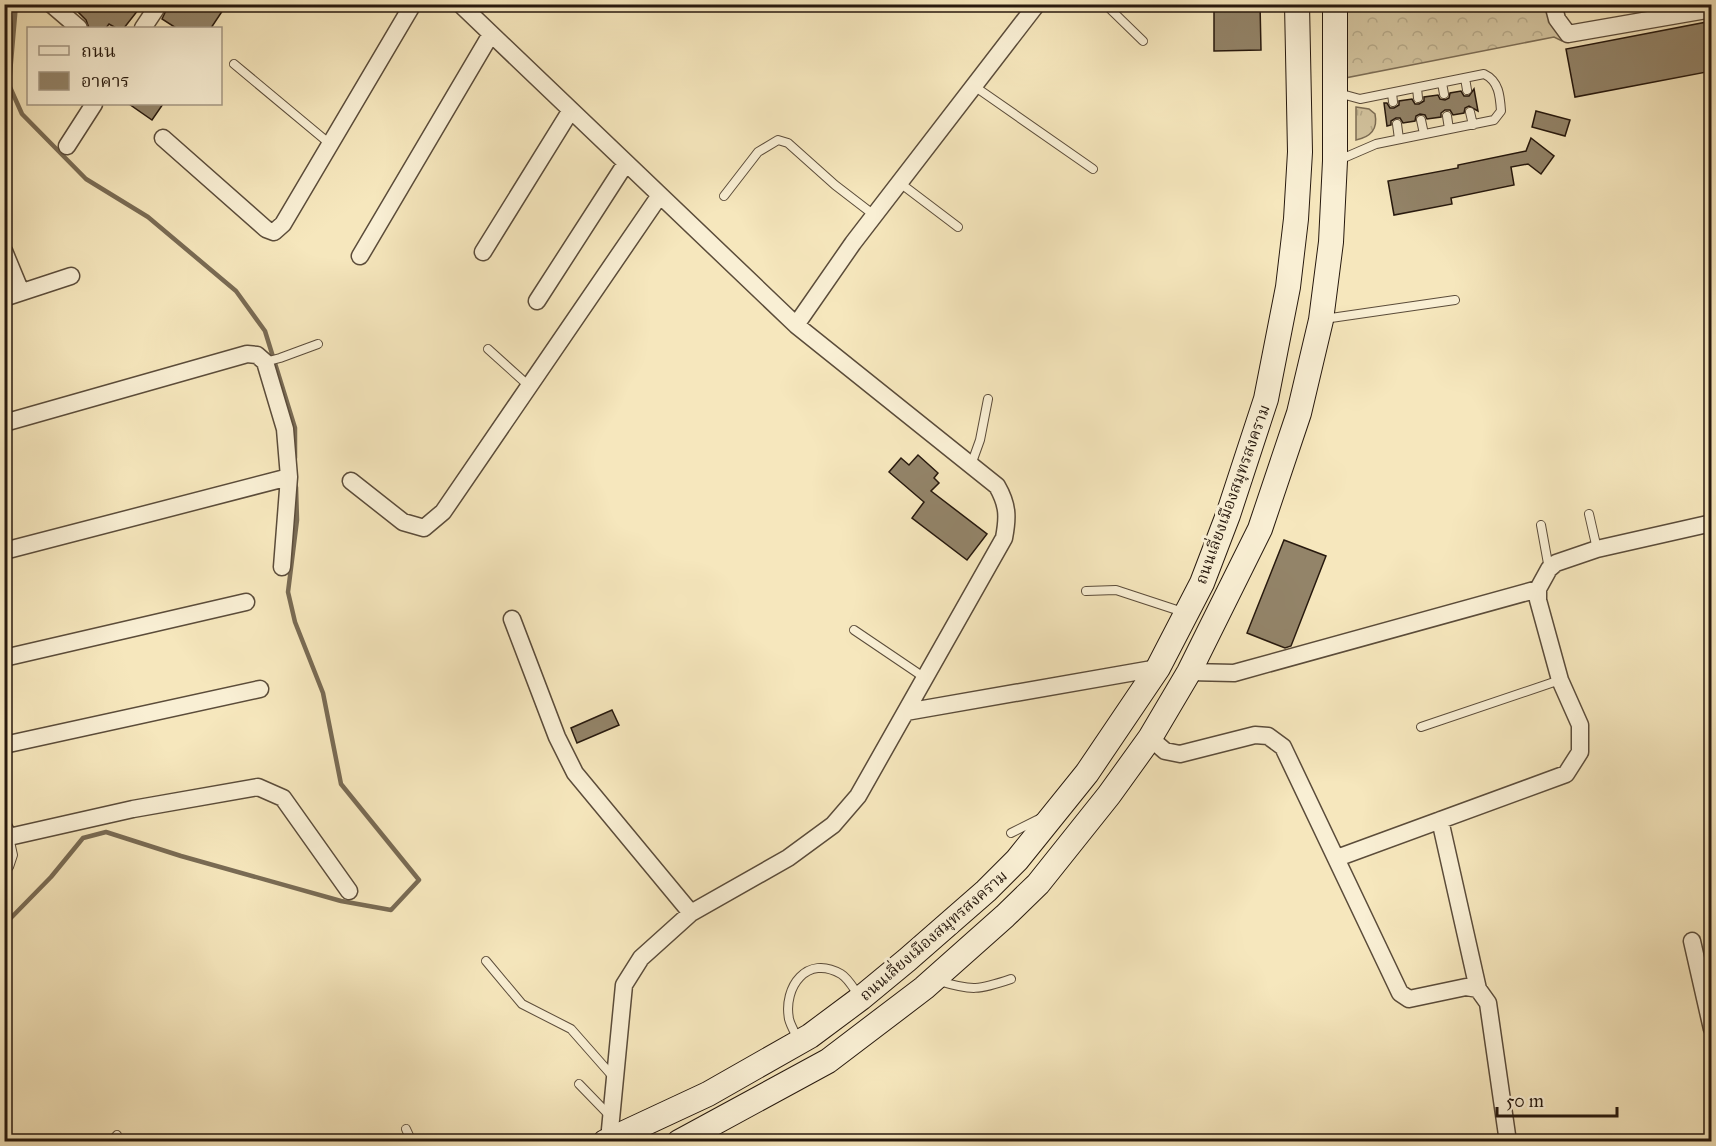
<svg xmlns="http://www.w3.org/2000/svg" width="1716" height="1146" font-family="'IM FELL Great Primer','Noto Serif Thai',serif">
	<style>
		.grass { fill: url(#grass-tufts); stroke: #7d6e56; stroke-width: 1.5 }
		.forest { fill: url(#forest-crowns); stroke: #7d6e56; stroke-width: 1.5 }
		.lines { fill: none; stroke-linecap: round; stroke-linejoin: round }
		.stream { stroke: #796b54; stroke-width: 4.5 }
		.building { fill: #938469; stroke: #27190e; stroke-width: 1.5 }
		.lane-casing { stroke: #5b4c3a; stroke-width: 10 }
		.street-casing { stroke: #5b4c3a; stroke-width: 19 }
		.secondary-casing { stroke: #27190e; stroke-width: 26 }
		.lane { stroke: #f9efd4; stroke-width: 8 }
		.street { stroke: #f9efd4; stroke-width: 16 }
		.secondary { stroke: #f9efd4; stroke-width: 24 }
		.labels { text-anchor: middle; stroke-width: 6; stroke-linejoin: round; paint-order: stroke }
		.street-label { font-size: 16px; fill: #27190e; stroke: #f9efd4 }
	</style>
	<defs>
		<pattern id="grass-tufts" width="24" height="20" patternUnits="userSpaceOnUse" patternTransform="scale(1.5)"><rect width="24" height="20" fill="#d3c49f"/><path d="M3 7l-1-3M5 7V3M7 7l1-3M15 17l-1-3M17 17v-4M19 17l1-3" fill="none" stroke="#b5a888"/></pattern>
		<pattern id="forest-crowns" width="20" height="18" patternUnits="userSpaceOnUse" patternTransform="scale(1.5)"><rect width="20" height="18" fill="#d3c49f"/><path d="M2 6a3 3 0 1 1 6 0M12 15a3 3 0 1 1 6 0" fill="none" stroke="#b5a888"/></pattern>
	</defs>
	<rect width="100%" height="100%" fill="#f6e7bd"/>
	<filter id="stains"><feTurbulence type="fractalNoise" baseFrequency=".00333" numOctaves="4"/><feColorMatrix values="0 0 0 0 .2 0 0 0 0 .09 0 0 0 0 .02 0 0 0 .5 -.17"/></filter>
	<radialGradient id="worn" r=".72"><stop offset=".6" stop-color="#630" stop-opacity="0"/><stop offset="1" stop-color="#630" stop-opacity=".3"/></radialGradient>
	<path class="grass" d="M1356 107 1369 109 1375 114C1378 129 1371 137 1356 140Z"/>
	<path class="forest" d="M1344 5H1550L1564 36 1562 41 1554 37 1345 78Z"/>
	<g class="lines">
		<path class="stream" d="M16 4 9 85 22 114 86 179 148 217 236 291 265 331 295 428V458
			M4 925 51 877 83 838 106 832 181 856 341 901 391 910 419 880 341 784 323 693 295 622 288 592 297 520 296 487"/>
	</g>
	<path class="building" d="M70 4H146L145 7 142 5 124 28H116L109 24 106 28H89L86 20Z
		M169 4H227L211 28H176L162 19Z
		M1214 4H1260L1261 50 1214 51Z
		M1712 21V71L1575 97 1566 49Z
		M1474 89 1478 111 1469 106 1465 108 1464 113 1453 115 1450 110H1445L1441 113V117L1427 119 1425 115 1420 114 1416 116 1415 121 1403 123 1400 118H1396L1391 121V125L1387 126 1384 103H1387L1390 108H1394L1399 105V101L1412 99 1415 104H1419L1424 101V97L1438 95 1440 99 1445 100 1449 98 1450 93 1461 91 1464 96H1469Z
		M129 104H163L152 120Z
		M1536 111 1570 120 1565 136 1532 127Z
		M1531 138 1554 156 1541 174 1528 164 1511 167 1514 185 1451 198 1452 204 1394 215 1388 181 1458 168V165L1526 151Z
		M918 455 938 473 934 478 939 483 931 491 987 534 967 560 912 518 924 502 889 472 901 458 909 465Z
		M1284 540 1326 556 1291 646 1285 648 1247 633Z
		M612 710 619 725 577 743 571 728Z"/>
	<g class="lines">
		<defs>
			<path id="lane" d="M1105 4 1143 41
				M234 64 330 144
				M1465 78 1467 90
				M1442 83 1444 94
				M974 86 1093 169
				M1417 88 1418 98
				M1338 93 1360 99 1484 74C1499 81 1500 96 1501 111L1494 120 1376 144 1339 160
				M1392 93 1393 102
				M1470 112 1473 125
				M1447 116 1449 129
				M1421 120 1424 134
				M1397 124 1399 139
				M900 183 958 227
				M724 196 758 152 778 140 788 143 835 185 874 215
				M1324 319 1455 300
				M488 349 529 386
				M265 362 280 358 318 344
				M971 465 980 440 988 399
				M1589 514 1597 549
				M1541 525 1549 569
				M1086 591 1116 590 1186 613
				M854 630 925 678
				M1421 727 1560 680
				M1011 833 1041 818
				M4 869 9 867 13 855 9 837
				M486 961 522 1004 571 1029 615 1079
				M939 981C972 991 979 990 1011 979
				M799 1041C796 1034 791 1027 789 1019 783 987 807 954 841 974 848 978 854 989 859 996
				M579 1084 610 1116
				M406 1129 412 1142
				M111 1142 117 1135"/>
			<path id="street" d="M51 4 79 28
				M460 4 796 325 997 486C1008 505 1008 517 1004 538L858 796 833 825 788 858 691 913 641 958 624 985 609 1140
				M1553 4 1557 19 1568 34 1712 9
				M143 28 159 4
				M163 138 266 229 274 232 283 224 413 4
				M67 146 94 104
				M4 251 21 292
				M483 252 571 110
				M360 256 491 34
				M4 298 71 276
				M537 301 626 163
				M796 325 853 243 1037 4
				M4 423 247 354 257 355 265 362 285 429 289 477 282 567
				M351 481 403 522 424 528 443 512 660 195
				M4 551 289 477
				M512 619 557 737 575 773 691 913
				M4 658 246 602
				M1189 672 1234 673 1538 589
				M906 712 1158 668
				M1150 738 1165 751 1180 754 1255 735 1268 736 1283 747 1400 993 1409 999 1466 987 1478 989 1488 1003 1508 1142
				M4 745 260 689
				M1440 820 1478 989
				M4 828 9 837 133 809 258 787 283 798 349 891
				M1337 858 1566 774 1580 752V725L1560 680 1538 600V589L1549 569 1556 563 1597 549 1712 523
				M1692 941 1712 1029"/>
			<path id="secondary" d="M605 1142 708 1094 810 1036 861 998 907 960 986 891 1017 860 1087 773 1158 668 1202 583 1228 515 1266 399 1288 287 1296 219 1300 152 1297 4
				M679 1142 828 1061 924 988 1005 916 1038 884 1109 795 1150 738 1189 672 1260 529 1299 413 1321 320 1331 242 1335 161V4"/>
		</defs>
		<use href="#lane" class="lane-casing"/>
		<use href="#street" class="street-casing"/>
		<use href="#secondary" class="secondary-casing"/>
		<use href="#lane" class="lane"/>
		<use href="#street" class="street"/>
		<use href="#secondary" class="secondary"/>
	</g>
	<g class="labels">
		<g class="street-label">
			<text transform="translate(1232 494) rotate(-70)" y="6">ถนนเลี่ยงเมืองสมุทรสงคราม</text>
			<text transform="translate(933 935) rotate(-41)" y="6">ถนนเลี่ยงเมืองสมุทรสงคราม</text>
		</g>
	</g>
	<rect width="1716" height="1146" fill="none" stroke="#f6e7bd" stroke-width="24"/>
	<rect x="6" y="6" width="1704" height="1134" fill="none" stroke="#27190e" stroke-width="3"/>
	<rect x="12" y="12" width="1692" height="1122" fill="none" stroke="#27190e" stroke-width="1.5"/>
	<rect x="27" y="27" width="195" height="78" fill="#f9efd4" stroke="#a59985" stroke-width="1.5"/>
	<rect x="39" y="46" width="30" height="9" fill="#f9efd4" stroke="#a59985" stroke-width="1.5"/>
	<text x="81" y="57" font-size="18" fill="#27190e">ถนน</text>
	<rect x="39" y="72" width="30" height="18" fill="#938469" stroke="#a59985" stroke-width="1.5"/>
	<text x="81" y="87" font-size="18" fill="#27190e">อาคาร</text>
	<path d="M1497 1107v9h120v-9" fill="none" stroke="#27190e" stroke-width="3"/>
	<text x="1506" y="1107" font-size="18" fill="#27190e" stroke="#f9efd4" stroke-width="4.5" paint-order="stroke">50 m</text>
	<rect width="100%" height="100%" filter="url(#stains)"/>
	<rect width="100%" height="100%" fill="url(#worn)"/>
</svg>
